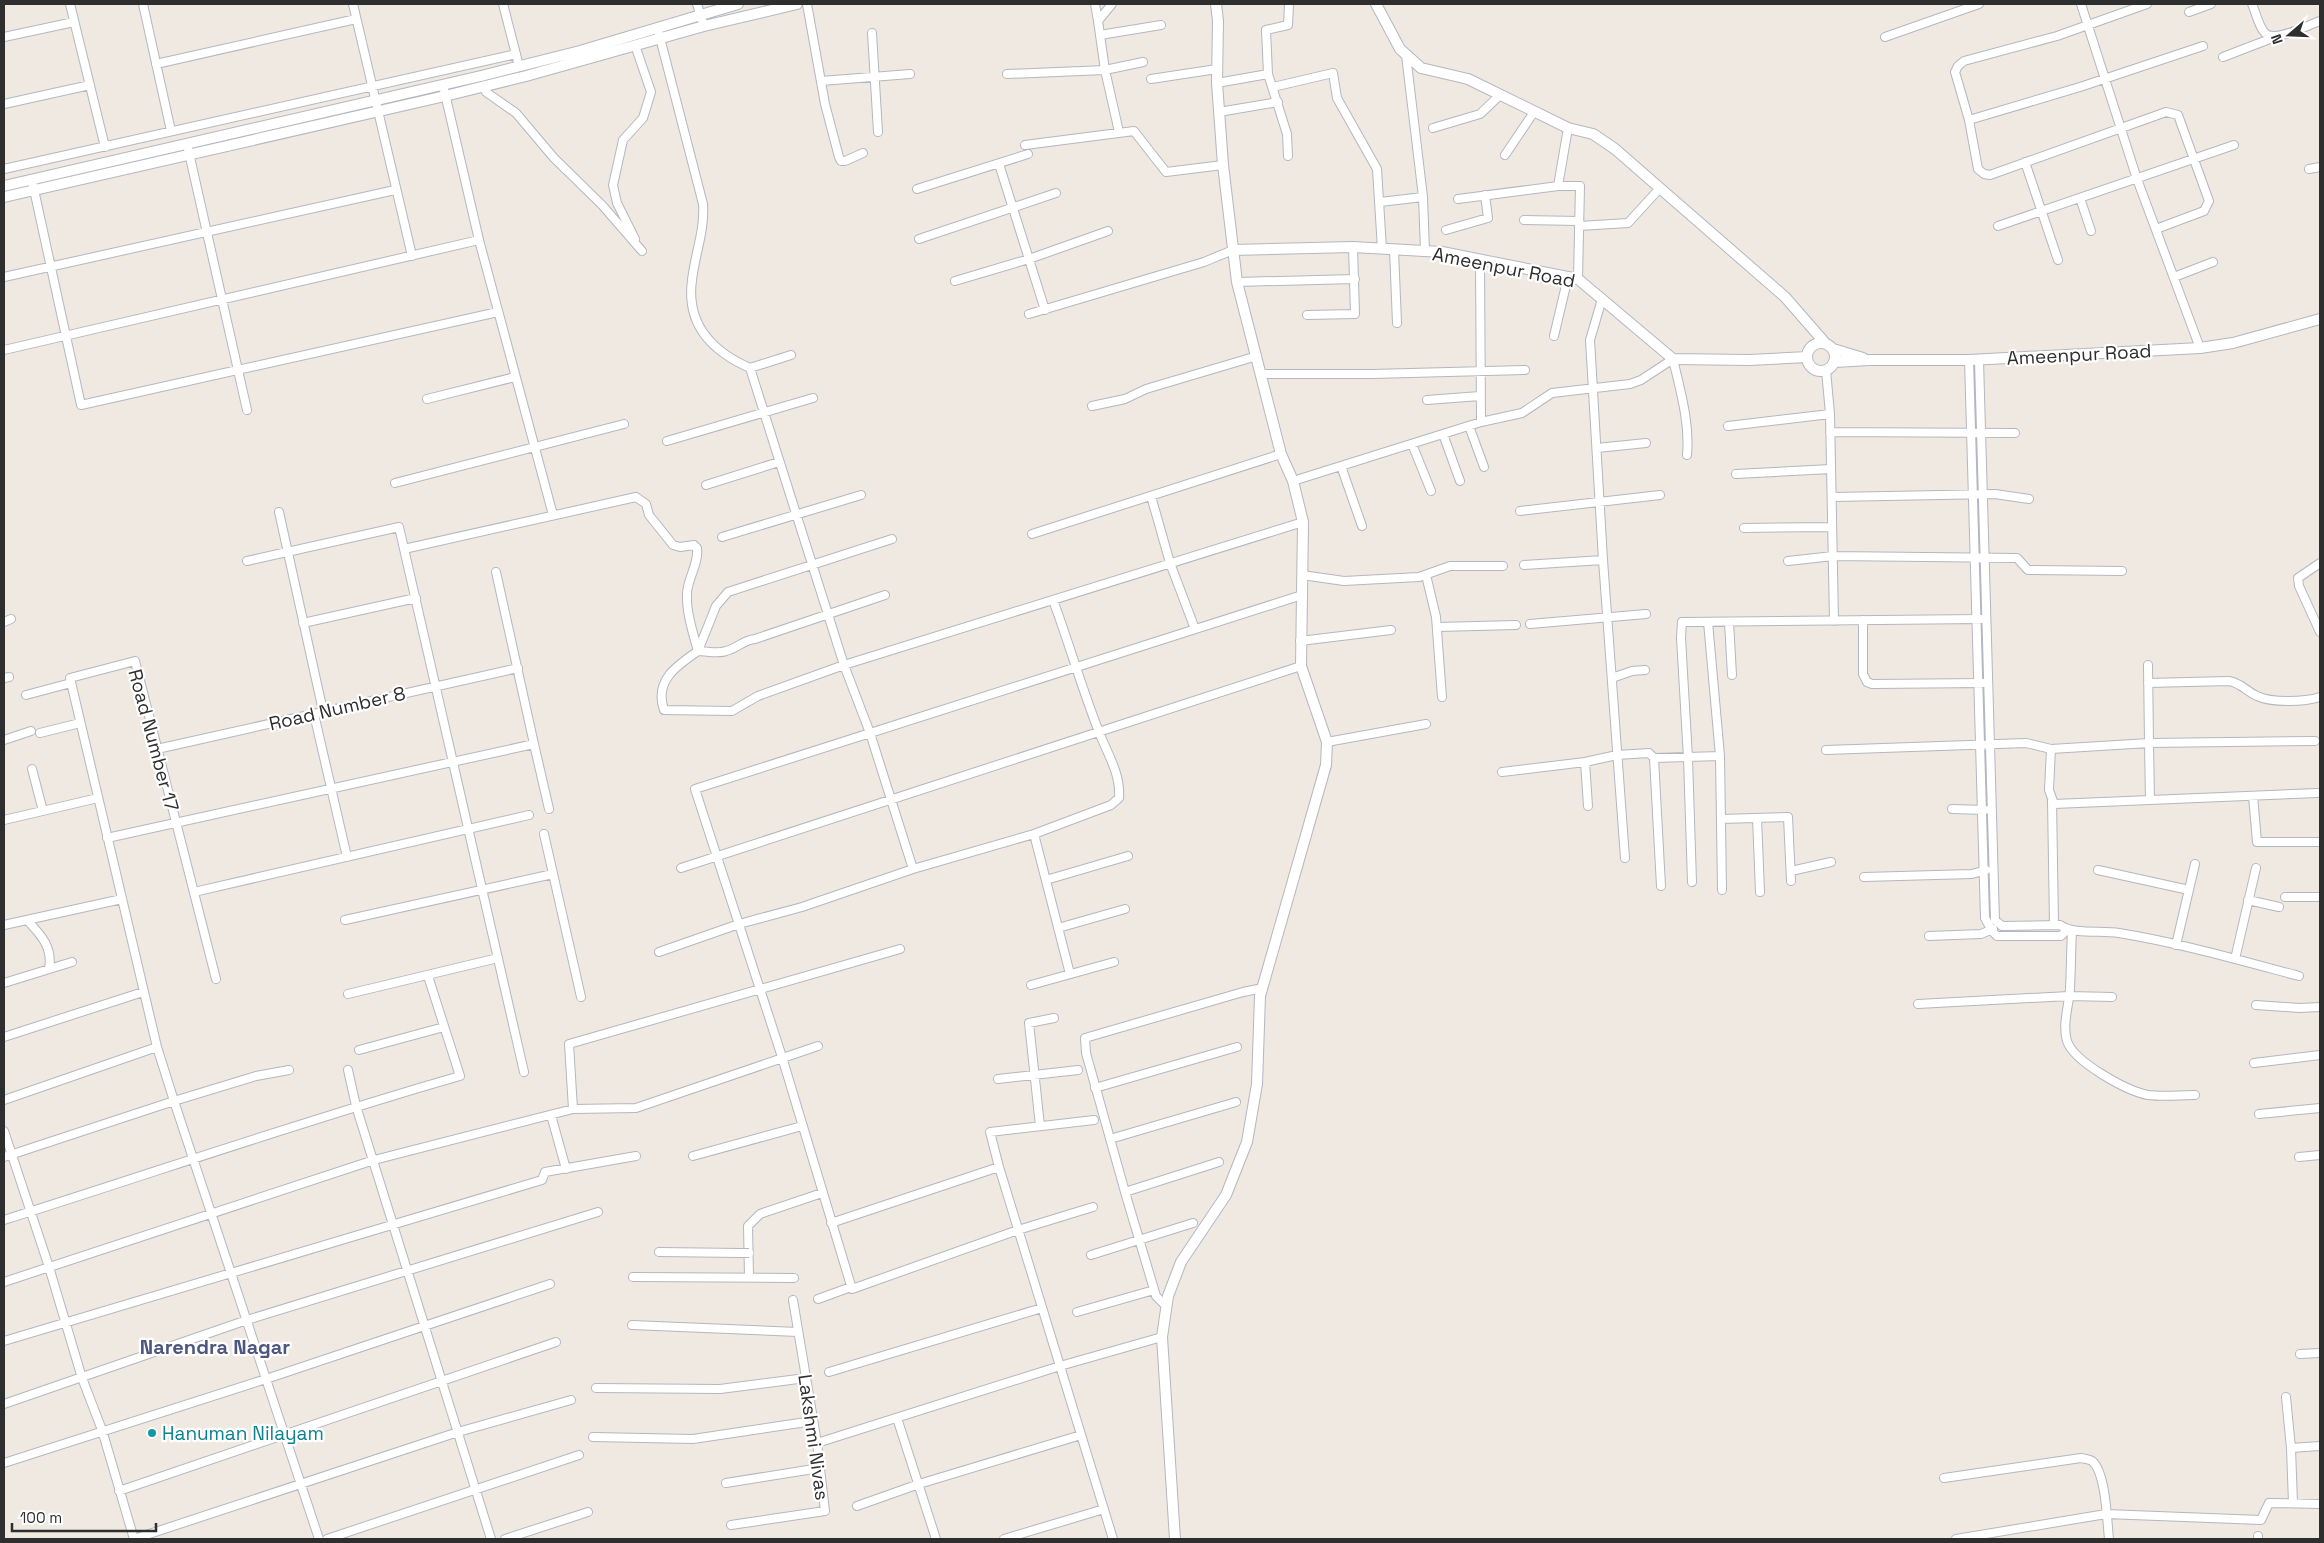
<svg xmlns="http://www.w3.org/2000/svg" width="2324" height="1543" font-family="'Space Grotesk',sans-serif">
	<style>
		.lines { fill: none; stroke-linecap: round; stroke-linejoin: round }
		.minor-casing { stroke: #b4b7c1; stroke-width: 10 }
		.tertiary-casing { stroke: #b4b7c1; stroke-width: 12 }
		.minor { stroke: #fff; stroke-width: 8 }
		.tertiary { stroke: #fff; stroke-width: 10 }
		.minor-bridge-casing { stroke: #b4b7c1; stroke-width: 10; stroke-linecap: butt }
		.minor-bridge { stroke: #fff; stroke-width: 8 }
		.culture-dot { fill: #0f9aa8; stroke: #fff; stroke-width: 2 }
		.labels { text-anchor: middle; stroke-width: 4.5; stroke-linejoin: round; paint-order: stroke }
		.street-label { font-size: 19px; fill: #2e2e2e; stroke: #fff }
		.culture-label { font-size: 19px; fill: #0d838f; stroke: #fff; text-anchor: start }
		.neighbourhood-label { font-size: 20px; font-weight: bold; fill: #4d5680; stroke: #fff }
	</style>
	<rect width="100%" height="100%" fill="#efe9e1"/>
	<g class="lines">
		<defs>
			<path id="minor" d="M70 4 105 147
				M143 4 171 131
				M353 4 412 256
				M503 4 519 66
				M697 4 704 26
				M807 4 825 104 839 157 841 161H845L863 153
				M1095 4 1098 21
				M1112 4 1098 21 1105 70 1119 132
				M2081 4 2137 179 2200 348
				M2147 4 2057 36 1964 61 1958 66 1955 72 1969 120 1978 169 1984 174 1990 175 2166 112 2178 115 2209 201 2204 211 2156 229
				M2252 4C2256 12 2258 26 2265 33 2275 43 2308 25 2320 21
				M2189 12 2211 4
				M872 33 878 132
				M659 34 703 204C705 230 695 254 692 280 686 324 711 351 750 368L791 355
				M1100 35 1161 25
				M4 37 74 22
				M1885 37 1979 4
				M635 45 651 92 643 118 623 140 613 185 617 203 635 239
				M2223 57 2275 37
				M156 64 356 19
				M1007 74 1105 70 1143 62
				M1268 74 1287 134 1288 156
				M1151 79 1217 69
				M821 81 910 74
				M1217 83 1268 74 1266 30 1288 25 1289 4
				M443 85 479 240 553 515
				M484 87 486 92 516 113 554 158 602 205 642 251
				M1273 87 1333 73 1337 98 1377 169 1382 249
				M4 104 90 85
				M1219 112 1278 102
				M1969 120 2080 87 2203 46
				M1433 128 1480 114 1500 95
				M187 144 247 410
				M1025 145 1134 131 1166 172 1223 165
				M1505 155 1534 112
				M2025 162 2058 260
				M999 164 1045 310
				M4 169 516 54
				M2309 169 2320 167
				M33 185 81 405 498 312
				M1558 186 1568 128
				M917 189 1028 154
				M1423 197 1425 251
				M2080 198 2091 231
				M1458 199 1558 186H1580L1578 279
				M1380 202 1423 197 1406 55
				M1524 220 1579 221
				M1579 226 1628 223 1660 188
				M1998 226 2234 145
				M1446 230 1488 218 1485 195
				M919 239 1056 193
				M1394 250 1397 323
				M1480 261 1481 422
				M4 277 395 190
				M2174 277 2213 262
				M955 281 1029 259 1108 231
				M1237 282 1355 279
				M1602 299 1590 340 1603 560 1625 858
				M1029 314 1204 262 1233 250
				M1307 315 1355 314 1353 247
				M1554 336 1568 277
				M4 350 479 240
				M1969 360 1985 918 1992 931 1997 936H2061L2067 930
				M1979 360 1995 920 2002 926 2060 925C2073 935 2102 930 2119 933 2180 943 2239 960 2299 976
				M1826 370 1830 414 1834 621
				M1262 374H1372L1525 370
				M427 399 515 377
				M1427 400 1480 396
				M1092 406 1125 399 1146 389 1257 356
				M1469 426 1484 467
				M1728 426 1830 414
				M1830 432 2015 433
				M1443 434 1460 481
				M667 441 813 398
				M1412 444 1431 491
				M1597 448 1646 443
				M1341 466 1362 526
				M1736 474 1831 469
				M1293 481 1481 422 1522 413 1552 393 1630 384 1641 380 1673 359C1680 390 1690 422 1687 455
				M395 483 624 424
				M706 485 779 462
				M1151 496 1170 563 1195 629
				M1832 497 1995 494 2029 499
				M1520 511 1660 495
				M279 512 323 711
				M1744 528 1832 527
				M1032 534 1281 454
				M722 537 861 495
				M404 549 636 497 646 504 649 515 673 545 680 547 694 545 697 548C699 563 688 578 687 593 686 612 693 633 698 651
				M247 561 399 527 524 1072
				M1788 561 1833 556 2017 558 2028 570 2122 571
				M2320 563 2298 578 2299 586 2320 632
				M1524 565 1603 560
				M1302 575 1344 581 1419 577 1450 566H1503
				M1426 575 1436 617 1442 697
				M885 595 755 639C743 640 738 648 726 651 718 654 707 651 698 651 676 666 654 681 664 710L732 711 758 696 844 665 1303 522
				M1053 600C1069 643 1082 689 1099 732 1107 753 1121 774 1119 798L1111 805 1034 834 1070 974
				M1863 620V674L1867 682 1872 684 1983 683
				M4 622 11 619
				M1708 622 1720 756 1722 890
				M1729 622 1732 675
				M303 623 416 598
				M1530 624 1646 614
				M1437 627 1516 625
				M1300 641 1391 630
				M698 651 716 606 728 592 892 539
				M4 678 9 677
				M1612 678 1632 671 1645 670
				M2148 683 2229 681C2241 683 2246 691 2257 696 2271 703 2305 702 2320 697
				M26 695 71 683
				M314 714 347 857
				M40 733 80 723
				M4 740 31 731
				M1327 742 1426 724
				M534 744 549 809
				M157 749 518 668
				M2051 749 2149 743 2148 665
				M1826 750 2026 743 2051 749 2049 790 2054 804 2317 793
				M1654 758 1661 886
				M1585 762 1588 806
				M32 769 43 811
				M1502 772 1585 762 1617 755 1649 753 1654 758 1720 756
				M2253 796 2257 842H2320
				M2052 800 2054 925
				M2150 800 2149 743 2315 741
				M1952 809 1985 810
				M1757 818 1760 892
				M1721 819 1788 817 1791 881
				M4 820 98 798
				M544 834 581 997
				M107 838 534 744 496 572
				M681 868 1301 666
				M913 869 1034 834
				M2098 870 2189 890
				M1791 871 1831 862
				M1864 877 1972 874 1986 870
				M1046 880 1128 856
				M1692 882 1688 758 1681 638 1682 622 1981 619
				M194 892 529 815
				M2285 897H2320
				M2248 900 2279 907
				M27 920C41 935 53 947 49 969
				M345 920 553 874
				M4 925 122 899
				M1058 928 1125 909
				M2072 930C2071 950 2071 969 2070 988 2069 1006 2062 1024 2067 1041 2074 1062 2127 1091 2148 1095 2163 1097 2180 1095 2195 1095
				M1929 936 1981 934 1993 929
				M2176 945 2195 864
				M659 952 739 924 802 907 913 869 870 733 844 665 750 368
				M2235 959 2256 868
				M4 983 72 962
				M1031 985 1114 962
				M348 994 498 958
				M1918 1004 2069 996 2112 997
				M2256 1005 2299 1008 2320 1007
				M4 1037 143 992
				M157 1047 174 1101 256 1076 289 1070
				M359 1050 444 1027
				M2254 1063 2320 1055
				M348 1070 356 1106 491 1539
				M998 1079 1078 1070
				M1095 1088 1237 1047
				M4 1100 157 1047 70 678 135 661 216 979
				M573 1109 569 1044 900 949
				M2259 1114 2320 1108
				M551 1115 566 1169
				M1040 1126 1029 1023 1054 1018
				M4 1131 49 1267 82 1378 102 1430 134 1539
				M1110 1139 1236 1102
				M693 1156 802 1126
				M4 1157 174 1101 319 1539
				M2299 1157 2320 1155
				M999 1167 990 1132 1094 1120
				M1125 1192 1086 1053 1085 1038 1243 992 1263 988
				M1093 1207 1018 1230 852 1289 782 1057 695 789 1302 595
				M4 1220C156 1172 306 1120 460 1076L428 976
				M831 1223 999 1167 1113 1539
				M659 1252 741 1253
				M1091 1255 1193 1223
				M633 1277 794 1278
				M749 1277 748 1226 760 1214 822 1193
				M4 1282 374 1160 573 1109 636 1108 818 1046
				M818 1299 851 1287
				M1166 1306 1156 1296 1125 1192 1219 1162
				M1077 1312 1154 1290
				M632 1325 798 1332
				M4 1341 542 1180 545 1172 636 1156
				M2300 1354 2320 1353
				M829 1372 1042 1308
				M596 1388 720 1389 806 1378
				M2286 1397 2291 1448 2293 1503
				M4 1404 247 1320 598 1212
				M897 1418 936 1539
				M593 1437 693 1439 813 1421
				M817 1443 1060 1366 1162 1337
				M2291 1448 2320 1446
				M4 1463 266 1379 550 1284
				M1944 1478 2081 1458C2085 1459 2089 1459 2092 1461 2106 1472 2107 1522 2109 1539
				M726 1483 820 1468
				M119 1491 556 1342
				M857 1506 919 1484 1081 1435
				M731 1525 825 1511 817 1443 793 1300
				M134 1539 458 1432 571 1400
				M327 1539 579 1455
				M505 1539 588 1512
				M1004 1539 1104 1509
				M1956 1539 2106 1514 2261 1520 2269 1503 2320 1504
				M2258 1539V1536"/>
			<path id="tertiary" d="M1376 4 1400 49 1421 68 1468 79 1568 128 1593 134 1615 149 1785 297 1826 344
				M4 186 481 76 580 51 738 4
				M4 197 445 96 526 76 704 26 797 4
				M1233 250 1353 247 1442 252 1578 279 1673 359 1749 360 1807 357
				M1807 357a14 14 0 1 1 28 0a14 14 0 1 1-28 0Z
				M1833 349 1863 358
				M1835 362 1869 360H1969L2200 348 2233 343 2320 319
				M1175 1539 1162 1337 1168 1296 1181 1262 1226 1195 1247 1142 1257 1084 1260 996 1326 765 1327 742 1301 666 1303 522 1293 481 1281 454 1237 282 1223 165 1217 83 1218 21 1216 4"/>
		</defs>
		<use href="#minor" class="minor-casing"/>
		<use href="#tertiary" class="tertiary-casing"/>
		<use href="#minor" class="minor"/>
		<use href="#tertiary" class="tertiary"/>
		<defs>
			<path id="minor-bridge" d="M741 1253H749"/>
		</defs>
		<use href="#minor-bridge" class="minor-bridge-casing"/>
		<use href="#minor-bridge" class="minor-bridge"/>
	</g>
	<circle class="culture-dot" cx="152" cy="1433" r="5"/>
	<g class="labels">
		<g class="street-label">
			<text transform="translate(1504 267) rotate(11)" y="7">Ameenpur Road</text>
			<text transform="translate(2079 354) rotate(-3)" y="7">Ameenpur Road</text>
			<text transform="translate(337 708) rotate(-13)" y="7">Road Number 8</text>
			<text transform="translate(154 740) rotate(75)" y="7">Road Number 17</text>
			<text transform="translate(814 1437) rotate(82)" y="7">Lakshmi Nivas</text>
		</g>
		<g class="culture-label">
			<text x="162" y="1440">Hanuman Nilayam</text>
		</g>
		<g class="neighbourhood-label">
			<text x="215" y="1354">Narendra Nagar</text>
		</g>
	</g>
	<rect width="2324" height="1543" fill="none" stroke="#2e2e2e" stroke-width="10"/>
	<g transform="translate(2289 35) rotate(251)" stroke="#ffffff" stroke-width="4" paint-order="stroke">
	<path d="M0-4L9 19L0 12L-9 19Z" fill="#2e2e2e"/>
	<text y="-8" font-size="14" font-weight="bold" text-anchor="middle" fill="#2e2e2e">N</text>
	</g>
	<path d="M12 1523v8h144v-8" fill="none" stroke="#2e2e2e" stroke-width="2.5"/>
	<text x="20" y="1523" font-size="15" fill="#2e2e2e" stroke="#ffffff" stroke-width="4" paint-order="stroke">100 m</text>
</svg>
